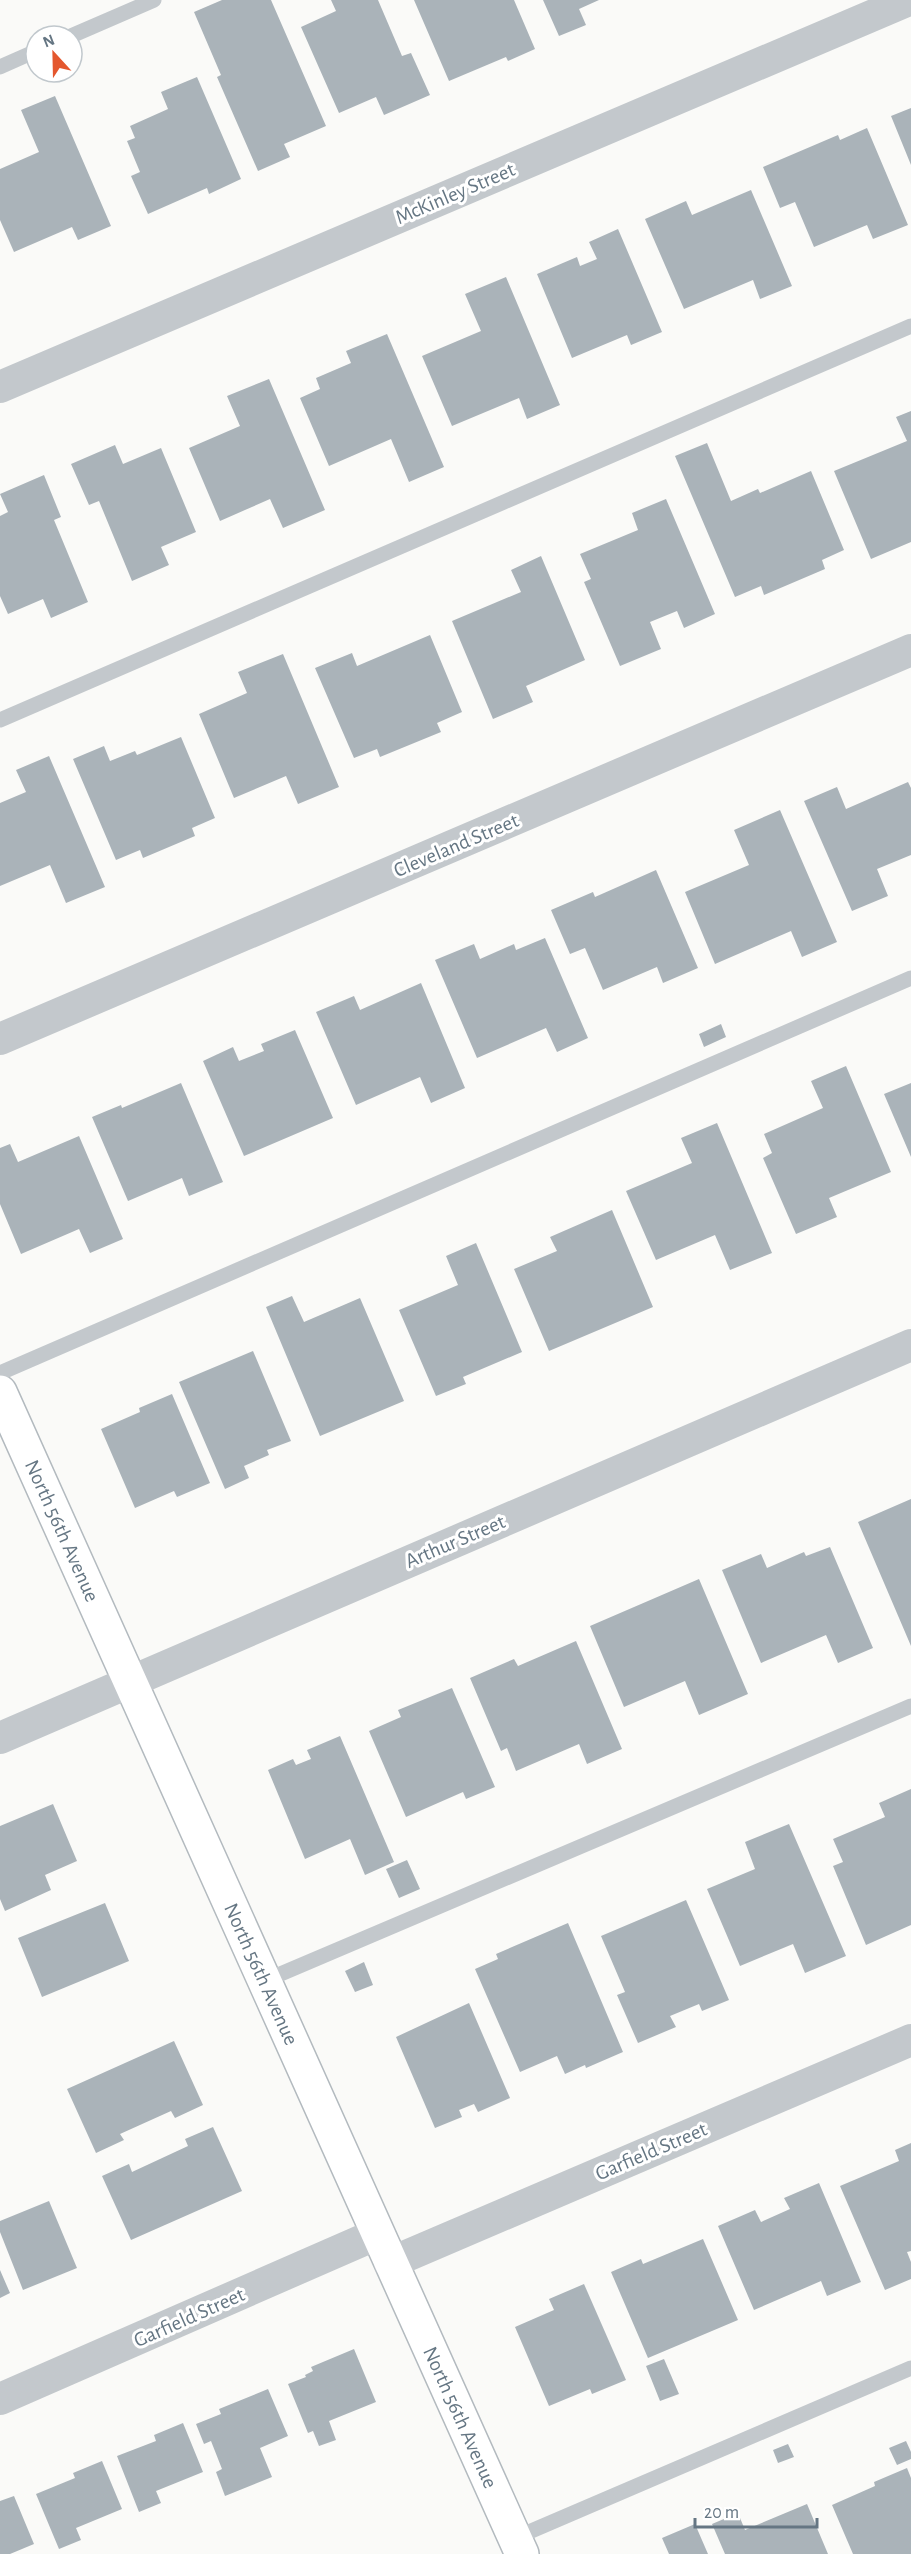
<svg xmlns="http://www.w3.org/2000/svg" width="911" height="2554" font-family="'Alegreya Sans',sans-serif">
	<style>
		.building { fill: #aab3b9 }
		.lines { fill: none; stroke-linecap: round; stroke-linejoin: round }
		.secondary-casing { stroke: #b3babf; stroke-width: 36 }
		.lane { stroke: #c3c8cc; stroke-width: 15 }
		.street { stroke: #c3c8cc; stroke-width: 32 }
		.secondary { stroke: #fff; stroke-width: 33 }
		.labels { text-anchor: middle; stroke-width: 6; stroke-linejoin: round; paint-order: stroke }
		.street-label { font-size: 21px; fill: #657683; stroke: #fff }
	</style>
	<rect width="100%" height="100%" fill="#fafaf8"/>
	<path class="building" d="M222 0H271L326 126 284 144 290 157 258 171 217 77 221 75 194 12Z
		M331 0H378L402 56 411 53 430 95 384 115 376 97 339 113 301 27 336 11Z
		M414 0H514L535 49 508 61 506 57 449 81Z
		M543 0H599L579 9 586 25 559 36Z
		M197 77 241 179 209 194 207 188 148 214 131 176 140 172 127 141 135 138 130 126 168 109 161 92Z
		M55 96 111 226 78 240 72 227 14 252 0 220V169L39 152 21 110Z
		M911 108V165L891 116Z
		M867 128 908 225 873 239 867 225 814 247 795 202 780 208 763 167 838 135 840 140Z
		M751 190 792 286 760 299 753 280 684 309 645 219 686 201 692 215Z
		M618 229 662 332 631 345 627 335 572 358 537 274 577 257 580 266 597 259 589 242Z
		M506 277 560 405 527 419 519 398 452 426 422 356 481 331 465 294Z
		M387 334 444 467 409 482 391 439 329 466 300 398 320 389 316 378 351 363 346 351Z
		M269 379 325 510 283 528 270 499 220 521 189 448 240 426 227 396Z
		M911 411V542L871 559 834 471 907 441 896 417Z
		M707 443 731 501 758 489 760 493 811 471 844 550 822 560 825 569 764 595 761 586 735 597 675 456Z
		M115 445 123 464 161 448 196 532 161 547 169 565 132 581 99 501 89 505 71 464Z
		M44 475 61 517 54 520 88 602 51 618 43 599 8 614 0 596V516L8 512 0 494Z
		M666 499 715 614 684 628 677 611 650 622 661 649 620 666 584 582 591 579 580 554 638 530 632 513Z
		M541 556 585 660 526 686 533 702 493 719 452 621 521 592 511 570Z
		M430 635 462 712 437 723 441 732 380 757 377 749 354 758 315 668 352 653 357 666Z
		M283 654 339 787 298 804 286 776 234 798 199 714 247 693 238 672Z
		M181 737 215 818 192 828 195 836 143 858 140 850 116 860 73 759 104 746 110 761 135 751 137 755Z
		M49 756 105 887 66 903 50 865 0 886V803L26 792 16 770Z
		M908 782 911 788V855L877 869 888 896 852 911 804 801 837 787 846 809Z
		M780 810 837 942 802 957 791 931 715 964 685 892 749 865 734 830Z
		M656 870 698 968 663 983 657 967 603 990 585 948 570 954 551 910 593 892 595 897Z
		M545 938 588 1038 557 1052 546 1028 477 1058 435 960 474 944 480 959 514 944 516 950Z
		M421 983 465 1088 431 1103 420 1077 356 1105 316 1012 354 996 360 1010Z
		M721 1024 726 1037 704 1047 699 1034Z
		M295 1030 333 1118 244 1156 203 1061 233 1047 239 1061 264 1051 261 1044Z
		M846 1066 891 1172 829 1198 837 1217 796 1234 763 1158 772 1153 764 1134 823 1108 811 1081Z
		M181 1083 223 1182 189 1196 182 1178 128 1201 92 1117 121 1105 122 1108Z
		M911 1083V1157L884 1094Z
		M717 1123 772 1253 730 1270 715 1235 656 1260 626 1191 692 1163 681 1138Z
		M79 1136 123 1239 90 1253 79 1229 21 1254 0 1204V1148L10 1144 18 1162Z
		M612 1210 653 1307 549 1351 514 1269 557 1251 550 1237Z
		M476 1243 522 1352 463 1377 466 1384 436 1396 399 1310 458 1285 446 1256Z
		M292 1296 304 1322 360 1298 404 1401 320 1436 266 1307Z
		M253 1351 291 1441 267 1450 269 1455 244 1466 249 1478 225 1489 179 1382Z
		M172 1394 210 1483 177 1497 174 1491 135 1508 101 1429 140 1412 139 1408Z
		M911 1499V1646L858 1522Z
		M830 1547 873 1648 838 1663 826 1635 761 1663 722 1570 761 1554 767 1568 804 1552 806 1556Z
		M699 1579 748 1694 699 1715 685 1681 624 1707 590 1626Z
		M576 1641 622 1749 587 1764 579 1744 516 1771 507 1748 501 1751 470 1678 514 1659 518 1666Z
		M452 1688 495 1787 466 1799 463 1792 406 1817 369 1731 401 1717 398 1710Z
		M340 1736 394 1862 365 1875 350 1839 305 1859 268 1770 293 1759 296 1765 311 1759 307 1750Z
		M911 1789V1925L866 1945 833 1866 843 1862 833 1839 885 1817 879 1803Z
		M53 1804 77 1861 45 1875 51 1890 5 1911 0 1899V1826Z
		M789 1824 846 1956 805 1973 793 1944 740 1966 707 1889 755 1869 745 1842Z
		M407 1860 420 1889 399 1898 386 1869Z
		M686 1900 729 2000 702 2011 699 2004 670 2016 676 2027 638 2043 617 1995 625 1992 601 1936Z
		M105 1903 129 1961 42 1997 18 1938Z
		M568 1923 623 2052 586 2068 585 2065 565 2074 557 2056 520 2072 475 1969 498 1959 496 1954Z
		M364 1962 373 1985 355 1992 345 1971Z
		M469 2003 510 2098 478 2112 474 2104 459 2110 462 2117 435 2128 396 2037Z
		M174 2041 203 2105 175 2118 171 2111 120 2134 124 2140 96 2153 67 2089Z
		M213 2127 242 2191 131 2240 102 2176 129 2164 132 2172 188 2146 185 2139Z
		M911 2143V2251L907 2252 911 2262V2279L885 2290 840 2186 899 2161 895 2150Z
		M819 2183 861 2282 827 2296 821 2281 754 2310 718 2226 755 2210 761 2222 790 2209 784 2198Z
		M49 2201 77 2268 23 2290 0 2232V2221Z
		M703 2239 738 2320 648 2358 611 2272 641 2259 643 2264Z
		M0 2270 10 2293 0 2298Z
		M584 2284 626 2380 592 2394 590 2389 549 2406 515 2327 554 2310 549 2299Z
		M354 2349 376 2402 329 2421 336 2440 319 2446 313 2431 308 2433 288 2384 306 2377 305 2375 313 2371 311 2367Z
		M664 2359 679 2394 660 2401 646 2366Z
		M268 2389 288 2436 260 2448 272 2477 225 2496 216 2472 222 2469 211 2441 204 2444 196 2424 221 2414 219 2409Z
		M183 2423 203 2472 156 2491 161 2503 139 2512 117 2456 156 2441 154 2435Z
		M906 2441 911 2452V2459L897 2465 889 2448Z
		M788 2444 794 2457 778 2463 773 2450Z
		M102 2461 122 2509 76 2528 81 2540 59 2549 36 2494 75 2478 73 2473Z
		M907 2468 911 2478V2554H853L832 2505 875 2486 874 2482Z
		M14 2496 34 2544 10 2554H0V2501Z
		M807 2504 828 2554H725L712 2524 738 2513 745 2530Z
		M695 2524 708 2554H669L662 2538Z"/>
	<g class="lines">
		<defs>
			<g id="secondary">
				<path id="s1" d="M0 1392 522 2554"/>
			</g>
		</defs>
		<use href="#secondary" class="secondary-casing"/>
		<path class="lane" d="M71 36 154 0
			M0 67 36 51
			M0 720 911 326
			M0 1373 911 978
			M264 1981 911 1706
			M515 2538 911 2368"/>
		<path class="street" d="M0 387 909 0
			M0 1039 911 650
			M0 1738 911 1345
			M390 2263 911 2040
			M0 2399 377 2234"/>
		<use href="#secondary" class="secondary"/>
	</g>
	<g class="labels">
		<g class="street-label">
			<text transform="translate(455 193) rotate(-23)" y="7">McKinley Street</text>
			<text transform="translate(456 845) rotate(-23)" y="7">Cleveland Street</text>
			<text dy="7" stroke="none"><textPath href="#s1" startOffset="152">North 56th Avenue</textPath></text>
			<text transform="translate(455 1541) rotate(-23)" y="7">Arthur Street</text>
			<text dy="7" stroke="none"><textPath href="#s1" startOffset="638">North 56th Avenue</textPath></text>
			<text transform="translate(651 2151) rotate(-23)" y="7">Garfield Street</text>
			<text transform="translate(189 2317) rotate(-24)" y="7">Garfield Street</text>
			<text dy="7" stroke="none"><textPath href="#s1" startOffset="1124">North 56th Avenue</textPath></text>
		</g>
	</g>
	<g transform="translate(54 54) rotate(338)"><circle r="28" fill="#ffffff" stroke="#c1c8cd" stroke-width="1.5"/>
	<path d="M0-4.5L10 22L0 15L-10 22Z" fill="#e4572e"/>
	<text y="-9" font-size="16" font-weight="bold" text-anchor="middle" fill="#657683">N</text>
	</g>
	<path d="M695 2518v9h122v-9" fill="none" stroke="#657683" stroke-width="3"/>
	<text x="704" y="2518" font-size="18" fill="#657683" stroke="#ffffff" stroke-width="4.5" paint-order="stroke">20 m</text>
</svg>
